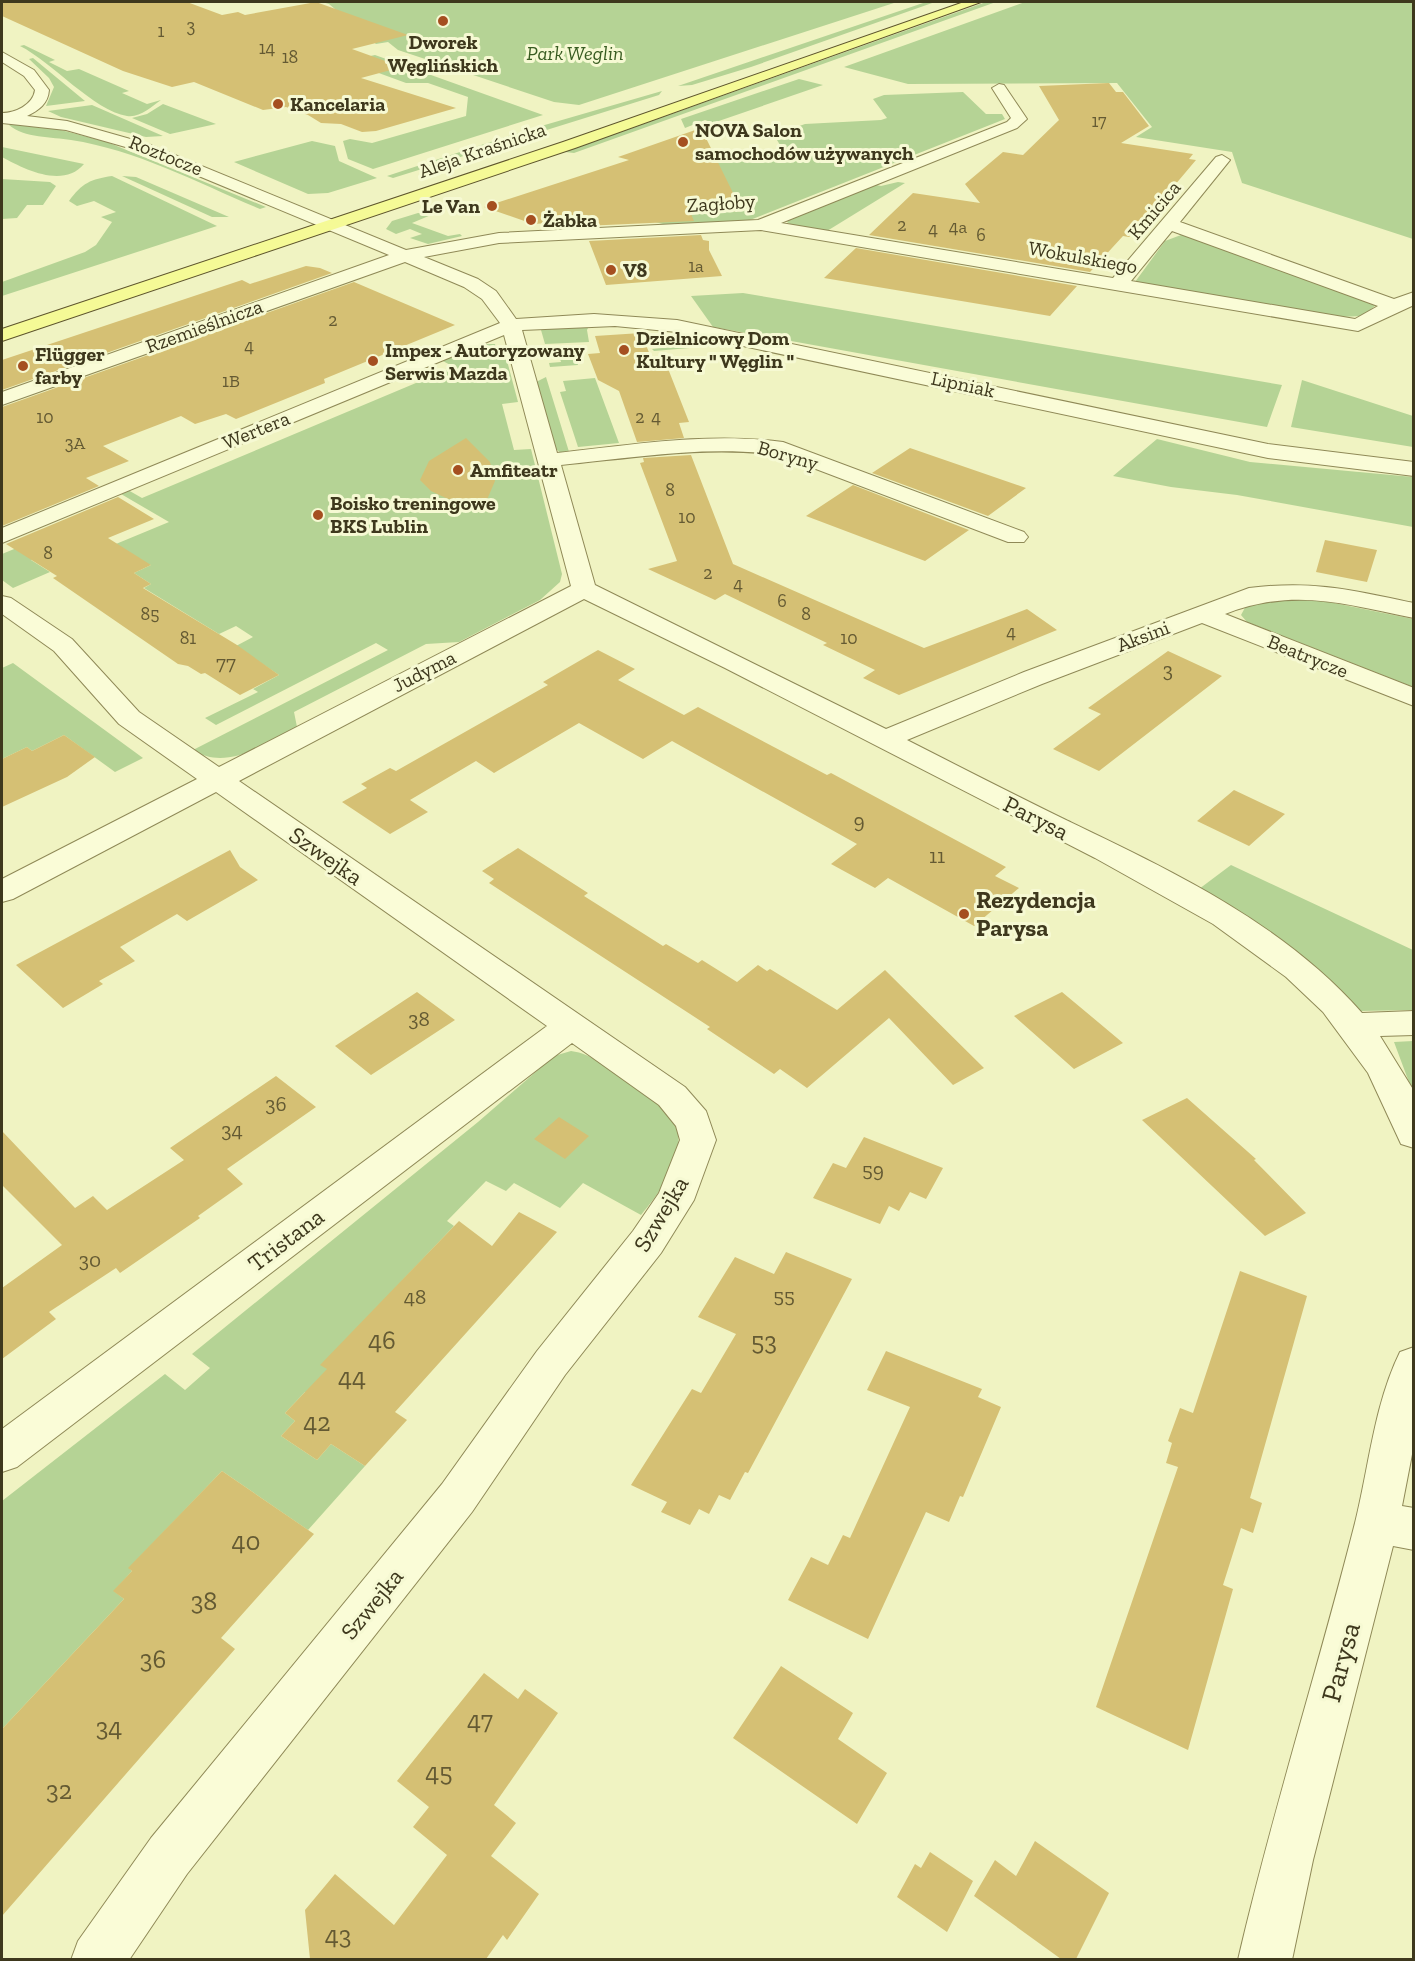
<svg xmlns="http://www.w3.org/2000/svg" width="1415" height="1961" font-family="'Zilla Slab',serif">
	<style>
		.green { fill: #b5d395 }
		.building { fill: #d5c074 }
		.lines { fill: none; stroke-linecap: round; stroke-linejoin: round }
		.minor-casing { stroke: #8f8957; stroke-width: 2 }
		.major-casing { stroke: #5d542c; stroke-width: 2 }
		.minor { fill: #fafcd7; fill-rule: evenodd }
		.major { fill: #f5fa96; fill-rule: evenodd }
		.poi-dot { fill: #a54f20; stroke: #f6f9d3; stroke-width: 2 }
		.labels { text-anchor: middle; stroke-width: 6; stroke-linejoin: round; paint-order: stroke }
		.far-number-label { font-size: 18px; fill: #645a33 }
		.far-poi-label { font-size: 20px; font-weight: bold; fill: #3e381d; stroke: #f6f9d3; text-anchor: start }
		.far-park-label { font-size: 20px; font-style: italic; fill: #385c21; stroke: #f6f9d3 }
		.far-street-label { font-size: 20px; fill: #3e381d; stroke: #f6f9d3 }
		.number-label { font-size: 21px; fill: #645a33 }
		.street-label { font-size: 24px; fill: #3e381d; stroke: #f6f9d3 }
		.poi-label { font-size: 24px; font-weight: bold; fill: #3e381d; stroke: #f6f9d3; text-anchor: start }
		.near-number-label { font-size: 26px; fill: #645a33 }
		.near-street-label { font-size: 28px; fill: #3e381d; stroke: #f6f9d3 }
	</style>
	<rect width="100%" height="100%" fill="#f0f3c2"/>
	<path class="green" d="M322 2H897L579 105 554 102 398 50 388 42 376 44 329 4Z
		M926 2H935L751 67 692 85 678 86Z
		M986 2H996L574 153 565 152Z
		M1025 2H1413V239L1242 183 1232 152 1136 137 1152 127 1117 83 908 84 844 67Z
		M24 45 55 60 49 62 67 71 79 69 129 91 122 93 147 104 161 100C151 107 140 118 127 116 94 111 52 62 20 46Z
		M375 55 543 115 373 169 348 159 343 141 350 139 372 143 466 116 468 97 428 83H406L346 61Z
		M33 58 85 101 46 106 54 87 49 78 29 59Z
		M799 79 823 85 713 123 705 120 685 128 681 119Z
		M662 91 659 95 393 178 387 176 524 131Z
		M963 92 986 114H1002L1005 119 750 220 667 225 655 222 694 158 773 154 783 150 774 135 805 124 881 120 887 118 873 99 884 95Z
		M163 104 216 124 170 134 132 118 147 114Z
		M92 105 163 136 146 137 61 117 48 111Z
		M12 123 57 129 107 142 266 207 260 209C198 183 137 150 71 140 52 137 24 138 9 125Z
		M312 141 335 146 339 161 377 178 328 193 308 194 234 162Z
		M2 147 84 164C63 189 24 169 2 157Z
		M112 176 217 226 2 296V282L85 252 96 245 112 222 101 217 116 212 94 201 77 206 69 201C82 183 91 179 112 176Z
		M122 176 136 177 229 217H212Z
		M2 179 50 182 56 186 43 205H27L17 218 2 219Z
		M898 182 905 183 827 231 793 226 787 222 790 216 872 184 881 186Z
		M418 213 431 215 412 223 448 236 460 234 462 236 428 244 410 238 422 234 410 229 396 234 386 229 392 221Z
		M1181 235 1194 236 1376 305 1363 316 1338 317 1135 282 1165 241Z
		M743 293 1282 385 1267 427 713 327 691 296Z
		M591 322 587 330 589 342 545 344 541 330 548 329 547 325Z
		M681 331 737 344 654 351 652 349 701 344 699 339 679 337 677 332Z
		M479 344H495L498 357H506L518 402 502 404 514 450 531 449 562 574 560 582 540 600 459 642 426 644 294 712 297 727C266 743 227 772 193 750L388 650 376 643 216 725 205 718 258 692 253 689 279 675 236 646 253 637 236 626 219 634 144 588 151 584 134 573 151 565 99 551 169 522 121 494 128 490 142 498 454 367 441 360Z
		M573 347 578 365 550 367 549 363 561 362 559 356 547 357 545 349Z
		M546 377 570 455 562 454 556 449 536 382Z
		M595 378 619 443 578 447 560 392 566 391 563 381Z
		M1302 380 1413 416V447L1291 427Z
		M1157 439 1250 462 1413 477V527L1237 495 1171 487 1113 476Z
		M53 533 31 560 50 572 13 588 2 580V554Z
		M1291 597 1329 602 1413 619V687L1247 622 1241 615 1247 604Z
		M13 663 143 758 115 772 64 735 32 751 27 747 2 759V668Z
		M1231 865 1413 950V1010L1360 1011 1283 943 1199 889Z
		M1413 1041V1093L1394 1042Z
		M571 1051C593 1054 609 1068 627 1081 642 1091 661 1101 671 1116 693 1149 662 1190 641 1215L583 1183 560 1208 514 1183 506 1191 486 1181 447 1221 454 1226 396 1287 337 1375 315 1399 305 1392 285 1413 295 1421 281 1436 317 1460 331 1444 365 1466 308 1530 222 1471 129 1568 132 1571 114 1591 124 1599 2 1729V1501L165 1374 185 1390 210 1368 192 1354 478 1122 554 1056Z"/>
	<path class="building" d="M2 2H187L222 15 238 12 245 15 316 2 408 35 352 49 402 67 361 78 456 108 376 131 362 132 341 124 321 123 308 115 286 107 263 110 194 82 172 87 123 71 2 16Z
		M1109 83 1116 92H1123L1149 126 1121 143 1193 154 1189 159 1196 160 1136 231 1129 237 1123 236 1090 272 869 235 913 193 980 203 965 184 1003 152 1023 155 1059 120 1039 86Z
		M701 128 742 211 691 214 694 221 584 226 582 221 533 224 484 207 629 160 618 157Z
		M701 235 703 240 709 241V250L722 276 606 285 589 241Z
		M856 248 1077 286 1050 316 824 278Z
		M306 266 320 268 332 273 2 390V360L242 280 250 284Z
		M354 282 455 325 324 379 325 383 236 419 226 414 195 424 181 416 103 446 129 461 86 478 99 486 2 526V407Z
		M641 333 655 367 667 366 689 422 679 423 684 438 637 442 619 391 598 380 588 354 600 353 595 336Z
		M466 438 490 462 495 481 486 502 448 499 431 491 420 480 429 461Z
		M910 448 1026 488 988 516 872 473Z
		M691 455 733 564 924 648 1027 609 1057 630 899 695 863 678 875 670 823 645 827 643 725 594 715 600 648 569 677 561 640 463 644 462 643 458Z
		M853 485 969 530 925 561 806 516Z
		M118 497 154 519 108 538 151 565 134 573 151 584 143 588 237 645 279 675 240 695 205 673 201 674 188 666 178 664 53 578 57 576 6 544Z
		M1325 540 1377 550 1367 582 1316 572Z
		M598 650 635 669 618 680 684 715 698 707 827 775 831 773 1006 867 995 876 1019 888 974 926 888 878 875 888 831 864 857 844 672 741 643 759 579 723 494 773 476 761 410 800 428 812 390 834 342 802 367 788 361 784 390 768 396 771 548 685 543 682Z
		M1168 651 1222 676 1099 771 1053 749 1101 714 1088 708Z
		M64 735 95 757 67 777 2 807V759L27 747 32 751Z
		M1234 790 1285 814 1249 846 1197 821Z
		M518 848 588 893 584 896 663 946 666 944 698 963 702 960 737 982 758 965 767 971 770 969 837 1010 885 970 984 1068 953 1085 889 1018 807 1088 780 1069 774 1074 707 1029 710 1027 489 883 494 879 482 871Z
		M230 850 240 867 258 880 187 921 177 914 120 947 135 961 99 981 103 984 63 1008 16 965Z
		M417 992 455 1020 371 1075 335 1046Z
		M1062 992 1092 1017 1123 1043 1074 1069 1014 1016Z
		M276 1076 316 1107 227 1169 243 1184 198 1216 200 1218 120 1273 116 1268 49 1312 56 1319 2 1359V1288L62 1245 2 1185V1131L75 1208 93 1196 107 1210 184 1160 170 1148Z
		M1187 1098 1256 1159 1254 1160 1306 1213 1265 1236 1142 1120Z
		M559 1117 589 1136 565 1159 534 1139Z
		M864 1137 943 1168 926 1199 910 1192 899 1211 889 1206 880 1224 813 1198 833 1163 846 1168Z
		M519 1212 557 1232 395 1412 407 1420 365 1466 331 1444 317 1460 281 1436 295 1421 285 1413 327 1369 320 1365 459 1221 492 1246Z
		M786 1252 852 1279 748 1473 745 1472 730 1500 719 1495 709 1514 699 1509 690 1525 661 1512 667 1502 631 1485 692 1389 701 1393 736 1334 698 1317 735 1257 774 1274Z
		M1240 1271 1307 1296 1250 1498 1262 1503 1253 1533 1241 1528 1223 1585 1233 1589 1188 1750 1096 1707 1178 1467 1166 1463 1172 1443 1168 1441 1180 1408 1193 1413Z
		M886 1351 982 1389 978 1397 1001 1407 963 1497 960 1496 949 1522 926 1512 868 1639 788 1600 811 1557 828 1565 843 1535 850 1538 910 1407 867 1390Z
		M222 1471 314 1534 221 1638 235 1649 2 1916V1729L124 1599 113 1591 132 1571 128 1568Z
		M781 1666 853 1713 838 1739 887 1773 857 1824 733 1738Z
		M484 1673 518 1699 525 1689 558 1713 494 1805 516 1823 491 1856 539 1894 507 1940 503 1935 486 1959H310L305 1910 335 1874 394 1925 447 1855 413 1827 429 1807 397 1781Z
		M1035 1841 1109 1893 1076 1959H1061L974 1896 995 1860 1016 1876Z
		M930 1852 973 1881 947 1932 897 1897 915 1864 921 1868Z"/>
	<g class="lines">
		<defs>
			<path id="minor" d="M2 52 34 70 49 90C48 104 39 110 27 116L67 121 148 144 406 250 499 233 758 220 1007 122 1011 118 992 88 999 84 1004 85 1027 119 1017 128 781 223 1113 278 1216 157 1222 155 1230 160 1180 222 1394 299 1414 292V305L1358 331 761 230 499 243 424 257 478 279 496 291 516 319 594 314 677 320 1268 444 1414 462V476L1268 458 677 332 615 326 522 330 557 453C633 445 707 432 783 442L1024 532 1028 537 1024 542H1008L779 455C706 445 634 458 561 465L595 585 886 729 1024 672 1249 588C1313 580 1352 590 1414 603V618C1344 604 1294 587 1225 614L1414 688V706L1202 623 1042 684 907 740C960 767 1013 794 1066 820 1172 871 1283 923 1362 1013L1414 1011V1035L1380 1036 1414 1091V1148L1401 1144 1368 1073 1323 1012 1286 977 1213 924 1095 858 725 668 584 599 239 781 685 1087 706 1111 716 1140 694 1200 661 1253 565 1375 472 1512 187 1874 129 1960H71L78 1941 151 1838 442 1484 537 1351 633 1231 659 1193 680 1140 676 1126 659 1105 572 1043 17 1467 2 1472V1429L547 1026 216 792 13 899 2 902V879L197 779 119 724 54 651 2 614V596L11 598 72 639 139 712 219 767 571 586 504 335 2 543V528L500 323 482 299 464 287 405 262 2 405V392L389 255 136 150 66 130 2 123V113C15 113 33 105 35 90L24 76 2 62ZM1172 231 1378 306 1355 319 1131 281Z
				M1414 1347V1444L1402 1506 1414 1508V1550L1393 1546 1313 1860 1292 1960H1238C1272 1813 1318 1669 1355 1523 1369 1467 1374 1405 1400 1352Z"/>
			<path id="major" d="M964 2H981L575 148 2 341V329L563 142Z"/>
		</defs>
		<use href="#minor" class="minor-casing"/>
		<use href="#major" class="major-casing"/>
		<use href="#minor" class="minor"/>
		<use href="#major" class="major"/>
	</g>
	<g class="poi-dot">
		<circle cx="443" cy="21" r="6"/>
		<circle cx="278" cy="104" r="6"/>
		<circle cx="683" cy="142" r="6"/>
		<circle cx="492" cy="206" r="6"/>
		<circle cx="531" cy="220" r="6"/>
		<circle cx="611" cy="270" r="6"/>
		<circle cx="624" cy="350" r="6"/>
		<circle cx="373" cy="361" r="6"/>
		<circle cx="23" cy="366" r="6"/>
		<circle cx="458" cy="470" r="6"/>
		<circle cx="318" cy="515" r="6"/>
		<circle cx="964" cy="914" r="6"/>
	</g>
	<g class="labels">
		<g class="far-number-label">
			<text x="191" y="32">3</text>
			<text x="161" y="37">1</text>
			<text x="267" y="54">14</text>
			<text x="290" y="63">18</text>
			<text x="1099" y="127">17</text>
			<text x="902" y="231">2</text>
			<text x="958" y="233">4a</text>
			<text x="933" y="235">4</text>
			<text x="981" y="241">6</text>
			<text x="696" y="272">1a</text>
			<text x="333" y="326">2</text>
			<text x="249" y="352">4</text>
			<text x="231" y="387">1B</text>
			<text x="45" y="423">10</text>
			<text x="640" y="423">2</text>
			<text x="656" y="423">4</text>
			<text x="75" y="449">3A</text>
			<text x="670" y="496">8</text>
			<text x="687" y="523">10</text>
			<text x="48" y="559">8</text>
			<text x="708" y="579">2</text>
			<text x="738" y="590">4</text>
			<text x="782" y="607">6</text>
			<text x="150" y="620">85</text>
			<text x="806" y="620">8</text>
			<text x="1011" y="638">4</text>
			<text x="188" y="644">81</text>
			<text x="849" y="644">10</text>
		</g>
		<g class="far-poi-label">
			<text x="443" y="49" text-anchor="middle">Dworek<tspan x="443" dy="23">Węglińskich</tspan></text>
			<text x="290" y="111">Kancelaria</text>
			<text x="695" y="137">NOVA Salon<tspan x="695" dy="23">samochodów używanych</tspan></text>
			<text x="480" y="213" text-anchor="end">Le Van</text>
			<text x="543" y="227">Żabka</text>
			<text x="623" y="277">V8</text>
			<text x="636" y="345">Dzielnicowy Dom<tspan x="636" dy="23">Kultury " Węglin "</tspan></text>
			<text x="385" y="357">Impex - Autoryzowany<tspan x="385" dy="23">Serwis Mazda</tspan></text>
			<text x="35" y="361">Flügger<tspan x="35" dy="23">farby</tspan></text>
			<text x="470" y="477">Amfiteatr</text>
			<text x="330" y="510">Boisko treningowe<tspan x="330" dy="23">BKS Lublin</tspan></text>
		</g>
		<g class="far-park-label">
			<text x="575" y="60">Park Weglin</text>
		</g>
		<g class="far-street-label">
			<text transform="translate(482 150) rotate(-19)" y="7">Aleja Kraśnicka</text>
			<text transform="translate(166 155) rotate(22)" y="7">Roztocze</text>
			<text transform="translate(721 203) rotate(-4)" y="7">Zagłoby</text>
			<text transform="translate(1154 210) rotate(-50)" y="7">Kmicica</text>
			<text transform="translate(1083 257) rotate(10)" y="7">Wokulskiego</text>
			<text transform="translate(204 326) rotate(-20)" y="7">Rzemieślnicza</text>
			<text transform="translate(963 384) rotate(12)" y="7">Lipniak</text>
			<text transform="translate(256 430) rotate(-22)" y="7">Wertera</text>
			<text transform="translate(788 455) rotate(16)" y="7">Boryny</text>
			<text transform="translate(1143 636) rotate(-21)" y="7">Aksini</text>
			<text transform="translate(1308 656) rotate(22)" y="7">Beatrycze</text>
			<text transform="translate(424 671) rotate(-27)" y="7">Judyma</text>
		</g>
		<g class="number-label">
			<text x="226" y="670">77</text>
			<text x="1168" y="677">3</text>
			<text x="859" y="828">9</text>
			<text x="937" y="863">11</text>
			<text x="419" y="1026">38</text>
			<text x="276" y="1111">36</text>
			<text x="232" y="1137">34</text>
			<text x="873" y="1177">59</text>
			<text x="90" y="1267">30</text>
			<text x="784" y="1303">55</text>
			<text x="415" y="1304">48</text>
		</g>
		<g class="street-label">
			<text transform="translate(1036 818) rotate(27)" y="8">Parysa</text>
			<text transform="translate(326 856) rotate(35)" y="8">Szwejka</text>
			<text transform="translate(661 1214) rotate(-59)" y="8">Szwejka</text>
			<text transform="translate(286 1240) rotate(-37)" y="8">Tristana</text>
			<text transform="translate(372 1604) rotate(-51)" y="8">Szwejka</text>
		</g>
		<g class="poi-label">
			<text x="976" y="908">Rezydencja<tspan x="976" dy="28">Parysa</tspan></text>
		</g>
		<g class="near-number-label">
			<text x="382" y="1349">46</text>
			<text x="764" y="1350">53</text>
			<text x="352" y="1386">44</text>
			<text x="317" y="1431">42</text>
			<text x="246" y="1550">40</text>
			<text x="204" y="1610">38</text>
			<text x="153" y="1668">36</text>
			<text x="480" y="1729">47</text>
			<text x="109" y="1736">34</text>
			<text x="439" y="1781">45</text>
			<text x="59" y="1799">32</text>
			<text x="338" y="1944">43</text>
		</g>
		<g class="near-street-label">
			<text transform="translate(1340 1662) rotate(-75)" y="10">Parysa</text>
		</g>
	</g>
	<rect width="1415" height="1961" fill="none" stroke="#3e381d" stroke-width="6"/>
</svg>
